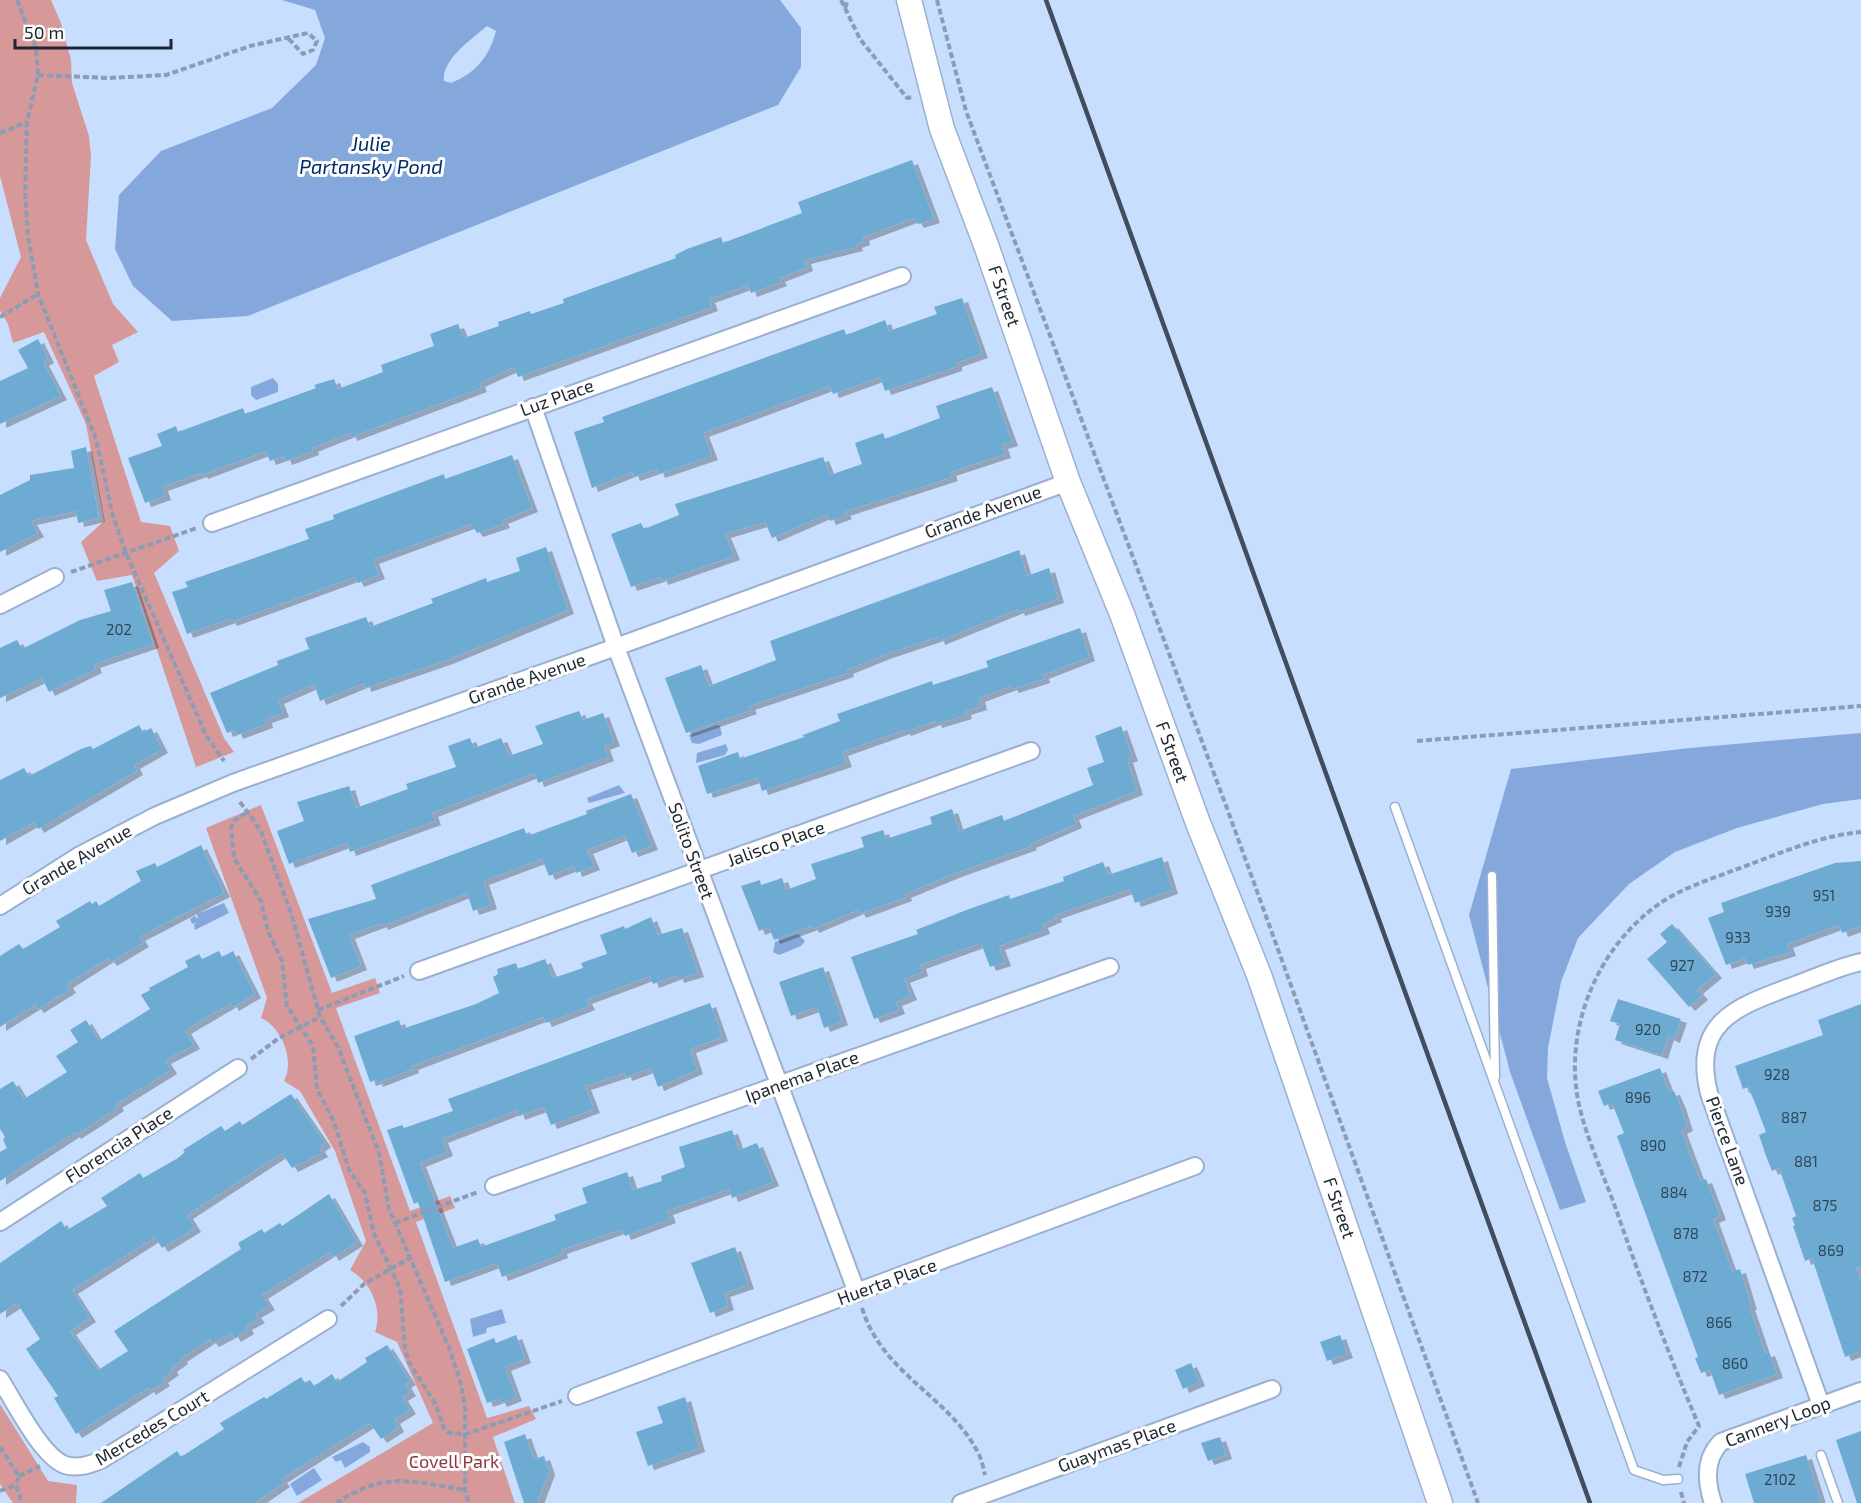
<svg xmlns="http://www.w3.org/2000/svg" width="1861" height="1503" font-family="'Exo 2',sans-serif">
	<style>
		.green { fill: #d69899 }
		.water { fill: #84a8db; fill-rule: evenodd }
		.building { fill: #6eabd2; filter: url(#shadow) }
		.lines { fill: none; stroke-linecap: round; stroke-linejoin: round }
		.lane-casing { stroke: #9bb0cf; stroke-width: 11 }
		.street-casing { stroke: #9bb0cf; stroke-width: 20 }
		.secondary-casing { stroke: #9bb0cf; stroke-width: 27 }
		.path { stroke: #8b9cb5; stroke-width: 4; stroke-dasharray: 6 3; stroke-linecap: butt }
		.lane { stroke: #fff; stroke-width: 8 }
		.street { stroke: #fff; stroke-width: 16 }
		.secondary { stroke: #fff; stroke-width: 24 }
		.rail { stroke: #414d5c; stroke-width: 4.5 }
		.labels { text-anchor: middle; stroke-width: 6; stroke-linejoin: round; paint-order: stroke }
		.number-label { font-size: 15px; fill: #314759 }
		.street-label { font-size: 18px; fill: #1d2631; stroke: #fdfdfd }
		.park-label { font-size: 18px; fill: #8b373e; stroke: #fdfdfd }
		.water-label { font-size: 20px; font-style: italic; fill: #002b67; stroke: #fdfdfd }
	</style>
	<defs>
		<filter id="shadow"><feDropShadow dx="6" dy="4" stdDeviation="0" flood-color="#0004"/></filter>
	</defs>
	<rect width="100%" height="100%" fill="#c8defe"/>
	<path class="green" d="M0 0H51L61 23 71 60 72 83 89 136 91 156 86 240 113 304 138 332 112 345 119 362 94 376 141 522 170 526 179 551 154 573 224 738 234 752 196 767 132 575 97 581 81 542 104 521 86 424 44 332 13 343 8 324 0 311V298L21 257 0 176Z
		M261 805 332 993 375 978 380 993 336 1008 410 1211 450 1196 455 1208 416 1222 487 1418 529 1406 536 1419 493 1437 515 1503H298L433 1423 397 1342 375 1332C383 1309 371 1282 350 1270L366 1241 335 1151 300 1091 284 1081C295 1061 282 1027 261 1018L267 998 206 828Z
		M0 1404 48 1481 77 1485 76 1503H13L0 1484Z"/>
	<path class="water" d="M282 0H780L801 28V67L778 105 248 316 172 321 133 286 115 249 119 195 161 151 272 108 316 65 325 38 315 10ZM487 26 496 31C489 57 476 73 451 83L444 81C441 60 473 38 487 26Z
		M273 378 278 384V392L256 400 251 395V387Z
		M717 725 720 726 722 735 699 744 692 743 689 735Z
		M1861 733V799L1823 804 1737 828 1675 852 1629 884 1578 938 1561 982 1548 1048 1547 1078 1565 1142 1586 1202 1560 1210 1510 1072 1469 915 1511 769 1690 748Z
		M726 744 728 750 725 755 696 763 697 753Z
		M619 785 625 793 589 803 587 798Z
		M224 903 229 913 195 930 194 925 196 923 192 924 190 919 195 916 198 919 197 914Z
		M798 934 805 941 801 946 779 955 773 952 775 942Z
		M502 1309 506 1323 487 1328 486 1333 473 1337 470 1319Z
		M363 1442 370 1447V1452L345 1468 341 1460 336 1462 332 1457Z
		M314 1468 322 1480 297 1496 290 1484Z"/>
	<path class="building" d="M912 160 934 219 918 224 914 218 863 237 864 241 856 244 857 247 805 260 807 267 779 278 781 282 751 293 748 285 709 299 712 307 518 377 514 367 479 383 481 388 351 437 350 433 329 441 312 448 313 451 286 461 284 456 270 461 266 451 202 475 201 473 162 487 165 496 145 503 128 458 162 446 157 434 176 426 178 432 243 408 245 414 316 388 314 385 334 379 338 389 383 372 381 365 434 346 430 334 458 324 464 338 499 326 498 322 530 311 531 314 564 303 563 299 676 258 675 255 687 249 721 237 723 243 802 213 798 202Z
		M962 298 982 354 956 363V367L885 391 880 377 833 394 830 386 703 433 712 456 659 474 657 469 634 477 632 472 592 488 574 432 604 422 602 417 844 329 846 335 885 320 889 331 937 314 934 307Z
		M38 339 48 359 43 362 61 396 0 424V381L28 368 18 350Z
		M992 387 1012 442 1002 445 1005 454 950 472 952 477 844 512 846 515 830 521 827 514 772 538 765 522 725 534 734 556 662 581 661 577 631 587 611 534 641 523 644 529 679 515 675 504 823 457 830 475 862 464 855 443 883 433 885 439 940 418 936 406Z
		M86 447 99 518 78 523 76 511 31 521 38 533 0 552V495L30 480V475L74 468 71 451Z
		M512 455 532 508 502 520 504 524 477 533 471 524 373 560 379 575 358 583 355 577 231 622 230 619 187 634 172 592 188 587 185 582 309 539 305 529 334 519 333 515 444 474 445 479Z
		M546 547 568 610 447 660 365 688 364 683 320 701 314 684 278 700 283 713 266 719 267 724 237 735 235 730 227 733 210 693 278 665 277 661 309 649 305 638 366 617 370 627 433 603 431 599 486 578 487 582 520 571 516 558Z
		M1019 550 1027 576 1049 568 1058 599 1019 612 1018 609 939 641 938 637 884 655 847 670 848 673 749 706 751 710 686 733 665 678 701 665 709 686 776 660 770 641Z
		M132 582 153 644 94 664 96 669 49 692 42 678 0 698V648L17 640 22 649 80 620 111 611 104 590Z
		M1080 628 1089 657 1043 675 1044 679 1013 689 1011 686 979 698 981 706 965 711 966 715 936 724 935 721 905 732 904 730 842 752 846 763 762 791 758 778 707 794 698 766 738 752 740 759 804 737 803 735 840 721 837 714 932 681 933 685 988 667 986 661Z
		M579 711 583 720 603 713 614 742 604 746 608 757 538 783 535 773 432 813 435 821 350 852 347 843 289 864 277 831 304 821 297 802 349 786 356 808 408 789 406 784 456 767 448 746 470 738 474 748 501 738 509 756 543 744 535 726Z
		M139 725 143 732 151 728 162 749 134 765 137 771 38 829 34 822 0 841V780L24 768 29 776 81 749 91 746 93 749Z
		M1121 726 1132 757 1127 759 1137 791 1073 816 1076 824 1030 844 1031 846 953 874 905 894 906 897 860 914 858 910 813 929 812 926 774 940 769 927 759 931 741 886 760 880 761 885 782 878 786 890 816 879 811 864 864 847 861 837 883 830 886 839 932 824 930 817 952 809 959 831 1002 815 1004 821 1093 785 1087 768 1104 762 1095 736Z
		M631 794 652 846 632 853 625 835 587 850 594 866 576 873 574 866 549 876 542 859 483 881 491 905 473 911 467 893 382 926 381 923 349 935 361 966 331 978 308 919 376 899 371 885 524 828 527 836 587 814 586 811Z
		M201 845 224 893 139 937 143 943 111 962 108 958 67 984 70 989 38 1009 35 1005 0 1027V956L19 944 23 949 60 927 56 921 90 901 92 904 96 901 99 906 141 881 136 871 155 863 157 867Z
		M1162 857 1172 890 1135 903 1130 889 1055 915 1056 918 1042 924 1044 930 999 946 1005 962 990 967 981 943 920 965 922 972 904 979 911 996 896 1002 899 1010 874 1019 851 957 918 934 916 930 969 909 1009 895 1010 899 1064 881 1063 877 1103 862 1108 875Z
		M1861 861V926L1842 933 1839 925 1787 944 1790 952 1748 965 1745 958 1726 965 1708 918 1724 912 1721 903 1835 863Z
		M651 917 658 935 682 928 698 973 678 979 677 975 653 984 650 976 586 1000 589 1006 546 1023 543 1017 412 1066 413 1069 377 1083 376 1080 370 1082 354 1036 399 1020 402 1029 476 1004 499 993 493 977 498 974 497 969 516 963 518 969 545 959 553 978 583 968 581 963 607 954 600 935 624 926 625 929Z
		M1672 924 1716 974 1697 990 1702 996 1689 1007 1647 959 1667 942 1660 934Z
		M219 951 222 957 233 951 255 994 233 1007 231 1003 185 1030 194 1045 165 1060 171 1070 116 1104 118 1107 94 1123 75 1135 74 1133 0 1181V1152L7 1148 3 1140 5 1137 0 1129V1089L13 1081 24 1099 67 1072 56 1056 78 1042 70 1030 86 1020 99 1041 150 1009 141 995 150 990 149 988 188 967 185 961 199 954 202 959Z
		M823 967 842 1021 824 1028 817 1007 791 1016 779 982Z
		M1618 999 1681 1019 1674 1039 1668 1036 1662 1055 1615 1040 1620 1024 1610 1021Z
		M710 1003 722 1037 690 1049 697 1070 658 1087 651 1068 626 1077 625 1073 585 1086 594 1109 551 1125 544 1107 519 1116 517 1110 442 1139 447 1152 420 1163 453 1248 478 1239 481 1247 556 1220 554 1215 587 1203 582 1188 627 1172 633 1190 662 1181 661 1176 685 1167 679 1147 732 1130 739 1150 757 1143 773 1182 732 1198 729 1189 667 1211 670 1219 625 1236 622 1229 561 1250 562 1254 502 1277 497 1263 445 1282 418 1202 414 1204 387 1130 402 1125 404 1128 453 1111 448 1099Z
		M1861 1004V1266L1856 1268 1861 1281V1351L1845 1357 1812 1258 1805 1261 1793 1226H1795L1792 1218 1796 1216 1779 1168 1772 1171 1766 1156 1759 1135 1766 1132 1755 1103 1748 1087 1743 1089 1735 1066 1823 1035 1818 1020Z
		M1660 1068 1669 1092 1674 1091 1680 1105 1687 1127 1681 1130 1700 1181 1706 1179 1720 1216 1713 1219 1732 1271 1740 1269 1751 1306H1749L1765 1353 1769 1352 1777 1374 1719 1395 1710 1370 1701 1373 1695 1358 1698 1357 1617 1136 1624 1133 1612 1103 1604 1106 1598 1091Z
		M291 1094 325 1143 319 1148 322 1153 292 1168 282 1153 187 1215 195 1228 162 1248 155 1237 72 1290 90 1318 70 1331 98 1370 128 1351 114 1331 241 1249 238 1243 262 1229 264 1233 280 1223 282 1226 329 1194 357 1242 333 1257 330 1252 262 1295 269 1306 255 1314 259 1319 246 1326 248 1330 235 1338 232 1333 213 1343 210 1339 181 1358 182 1360 171 1368 173 1371 162 1379 164 1382 150 1391 148 1388 76 1434 54 1398 58 1396 26 1349 40 1339 17 1303 0 1314V1263L61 1221 67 1230 107 1206 101 1198 140 1173 143 1178 178 1158 185 1152 183 1150 221 1126 225 1131 240 1121 242 1125Z
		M735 1247 748 1285 724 1293 728 1306 710 1313 691 1263Z
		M516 1335 525 1359 505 1367 516 1397 501 1403 499 1399 487 1403 467 1349 494 1338 496 1343Z
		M1340 1335 1347 1354 1327 1361 1320 1342Z
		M387 1345 410 1381 405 1384 410 1392 402 1397 410 1410 394 1420 398 1428 381 1439 370 1423 281 1479 284 1483 255 1503H101L177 1451 181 1457 224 1429 220 1423 264 1397 266 1399 301 1377 305 1383 310 1380 314 1386 332 1374 337 1382 367 1362 365 1358Z
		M1191 1363 1199 1382 1183 1389 1175 1370Z
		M685 1397 699 1448 648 1466 636 1432 663 1423 657 1407Z
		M1861 1431V1503H1857L1836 1440Z
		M525 1434 534 1459 544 1456 549 1471 537 1503H524L504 1442Z
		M1220 1437 1226 1455 1208 1461 1201 1443Z
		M1806 1455 1821 1503H1754L1745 1474Z"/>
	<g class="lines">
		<defs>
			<path id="lane" d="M1395 807 1634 1470 1663 1480 1678 1479
				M1492 876 1495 1077
				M1821 1455 1838 1503"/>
			<path id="street" d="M533 407 616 647 857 1293
				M212 523 902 276
				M0 605 55 577
				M0 906 80 855 155 816 233 783 616 647 1068 482
				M419 971 1031 751
				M494 1186 1110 967
				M0 1222 238 1068
				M0 1379C14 1401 41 1456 65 1465 78 1469 90 1465 101 1460L328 1319
				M577 1396 1195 1166
				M1821 1405 1709 1093C1691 1020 1739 1006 1795 985 1817 977 1838 967 1861 962
				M961 1503 1272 1389
				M1713 1503C1706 1482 1704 1459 1721 1442L1861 1391"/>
			<path id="secondary" d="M909 0 942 129 986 245 1068 482 1122 614 1198 823 1259 975 1440 1503"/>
		</defs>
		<use href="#lane" class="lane-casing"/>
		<use href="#street" class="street-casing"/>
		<use href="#secondary" class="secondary-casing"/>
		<path class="path" d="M17 0 36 48 38 75 27 122 25 193 28 236 38 294 96 439 113 516 126 553 206 735 224 761
			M841 0 860 39 907 98 912 97
			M937 0 966 111 1228 811 1478 1503
			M845 8 848 0
			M38 75 108 78 166 75 250 46 308 33 317 41 313 50 303 54 287 37
			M0 133 27 122
			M0 317 38 294
			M71 572 197 528
			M1417 741 1861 706
			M240 802 261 831 292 916 320 1017 338 1047 379 1153 389 1209 450 1350 461 1384 465 1408V1490L469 1503
			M246 813 234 821 231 827 234 858 261 901 268 931 282 961 287 1006 313 1046 317 1089 334 1122 349 1170 365 1193 374 1234 400 1288 405 1348 409 1362 436 1405 444 1428 449 1433 466 1434 562 1401
			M318 1010 404 976
			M251 1059 279 1038 320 1017
			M395 1223 478 1192
			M341 1306 364 1284 410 1258
			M862 1308C882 1373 947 1396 976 1449 981 1456 983 1467 985 1475
			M0 1447 19 1476 16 1485 22 1503
			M1679 1467 1687 1442 1699 1426C1670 1357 1643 1287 1618 1215 1606 1180 1585 1136 1578 1100 1564 1026 1599 944 1662 902 1683 888 1708 880 1732 871 1774 856 1816 836 1861 832
			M19 1476 40 1466
			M0 1491 16 1485
			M1681 1492 1684 1503
			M336 1503C386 1471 410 1481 465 1490"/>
		<use href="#lane" class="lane"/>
		<use href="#street" class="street"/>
		<use href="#secondary" class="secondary"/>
		<path class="rail" d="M1046 0 1590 1503"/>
	</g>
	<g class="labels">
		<g class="number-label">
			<text x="119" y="635">202</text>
			<text x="1824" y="901">951</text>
			<text x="1778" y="917">939</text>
			<text x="1738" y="943">933</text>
			<text x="1682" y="971">927</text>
			<text x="1648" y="1035">920</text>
			<text x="1777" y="1080">928</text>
			<text x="1638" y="1103">896</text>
			<text x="1794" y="1123">887</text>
			<text x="1653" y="1151">890</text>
			<text x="1806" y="1167">881</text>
			<text x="1674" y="1198">884</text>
			<text x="1825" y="1211">875</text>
			<text x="1686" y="1239">878</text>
			<text x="1831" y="1256">869</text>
			<text x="1695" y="1282">872</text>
			<text x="1719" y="1328">866</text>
			<text x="1735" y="1369">860</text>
			<text x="1780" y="1485">2102</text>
		</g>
		<g class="street-label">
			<text transform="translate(1004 296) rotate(71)" y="6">F Street</text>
			<text transform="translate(557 398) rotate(-20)" y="6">Luz Place</text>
			<text transform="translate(983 512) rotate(-20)" y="6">Grande Avenue</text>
			<text transform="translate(527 679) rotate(-19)" y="6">Grande Avenue</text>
			<text transform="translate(1172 752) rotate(70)" y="6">F Street</text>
			<text transform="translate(776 844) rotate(-20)" y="6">Jalisco Place</text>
			<text transform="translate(691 851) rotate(70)" y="6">Solito Street</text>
			<text transform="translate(77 860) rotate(-30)" y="6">Grande Avenue</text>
			<text transform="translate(802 1077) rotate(-20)" y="6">Ipanema Place</text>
			<text transform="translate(1727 1141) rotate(70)" y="6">Pierce Lane</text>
			<text transform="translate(119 1145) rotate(-33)" y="6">Florencia Place</text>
			<text transform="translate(1339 1208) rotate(71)" y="6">F Street</text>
			<text transform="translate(887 1282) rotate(-20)" y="6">Huerta Place</text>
			<text transform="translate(1778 1422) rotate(-21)" y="6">Cannery Loop</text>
			<text transform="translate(152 1428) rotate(-31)" y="6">Mercedes Court</text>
			<text transform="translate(1117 1446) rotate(-20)" y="6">Guaymas Place</text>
		</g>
		<g class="park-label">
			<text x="454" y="1468">Covell Park</text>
		</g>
		<g class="water-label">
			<text x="371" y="151">Julie<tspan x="371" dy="23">Partansky Pond</tspan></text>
		</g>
	</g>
	<path d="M15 39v9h156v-9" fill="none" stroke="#1d2631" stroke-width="3"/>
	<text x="24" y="39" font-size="18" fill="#1d2631" stroke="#fdfdfd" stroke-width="4.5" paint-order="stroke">50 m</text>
</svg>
